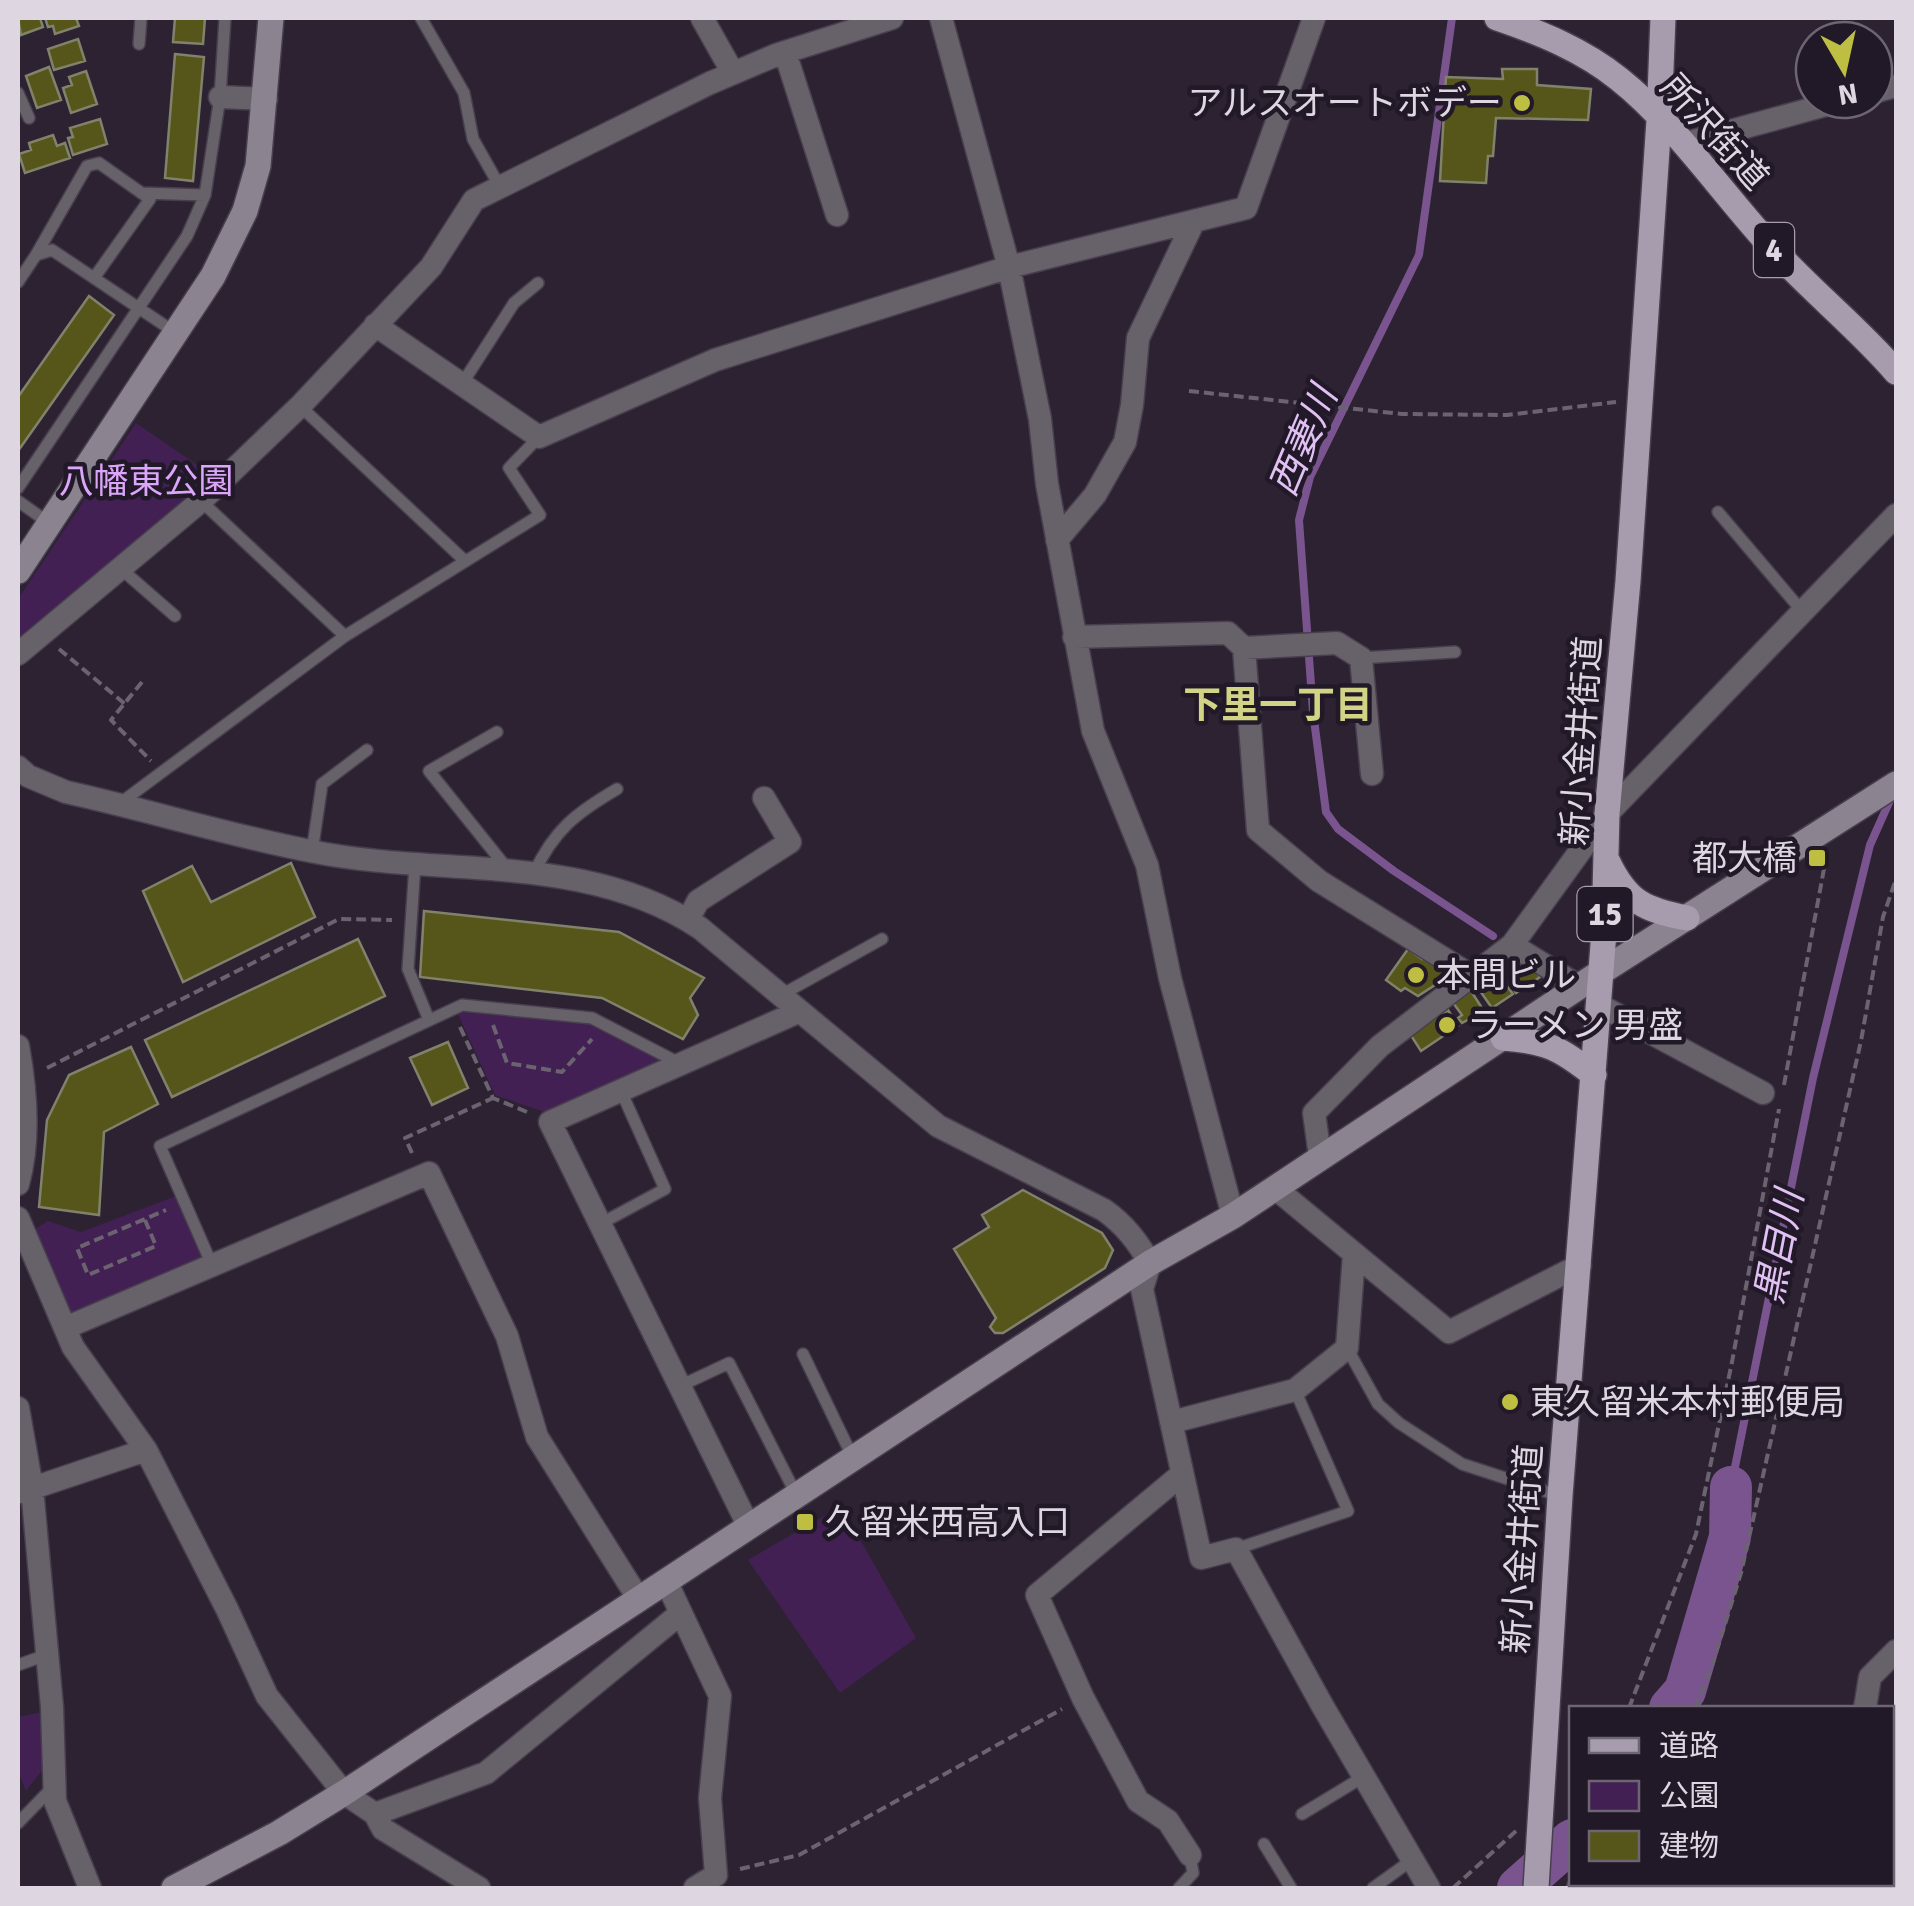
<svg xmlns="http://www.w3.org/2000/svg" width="1914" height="1906" font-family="Signika,'Noto Sans JP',sans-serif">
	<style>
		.green { fill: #422053 }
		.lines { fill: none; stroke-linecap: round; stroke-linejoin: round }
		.stream { stroke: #79548e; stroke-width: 8 }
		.river { stroke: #79548e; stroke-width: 42 }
		.building { fill: #56561b; stroke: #81826c; stroke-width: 2.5 }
		.lane-casing { stroke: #483f4e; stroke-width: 14 }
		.street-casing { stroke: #483f4e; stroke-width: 25 }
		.secondary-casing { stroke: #483f4e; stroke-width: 28 }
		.primary-casing { stroke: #483f4e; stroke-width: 28 }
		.path { stroke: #6c6371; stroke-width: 4; stroke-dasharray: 10 5; stroke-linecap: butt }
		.lane { stroke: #67626a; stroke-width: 11 }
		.street { stroke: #67626a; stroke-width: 22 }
		.secondary { stroke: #8b8390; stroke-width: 25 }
		.primary { stroke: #a79cae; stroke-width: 25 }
		.poi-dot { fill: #bebf42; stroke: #221928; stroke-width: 4 }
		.labels { text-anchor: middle; stroke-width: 9; stroke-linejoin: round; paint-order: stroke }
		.shield { fill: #221928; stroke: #a69eaa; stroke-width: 2.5 }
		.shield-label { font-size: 32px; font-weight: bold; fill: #ded7e2 }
		.poi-label { font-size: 35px; fill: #ded7e2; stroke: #221928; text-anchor: start }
		.street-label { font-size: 35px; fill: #ded7e2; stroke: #221928 }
		.park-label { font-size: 35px; fill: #dba6fa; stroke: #221928 }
		.water-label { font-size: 38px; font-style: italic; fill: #e1c1f4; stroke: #221928 }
		.neighbourhood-label { font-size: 38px; font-weight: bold; fill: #d1d385; stroke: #221928 }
	</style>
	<rect width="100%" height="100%" fill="#2c2232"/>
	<path class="green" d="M136 423 215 477 18 647V599Z
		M464 1009 591 1022 668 1061 547 1113 495 1095 457 1012Z
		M176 1196 206 1260 71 1316 33 1230 48 1221 81 1232Z
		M841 1506 916 1638 840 1693 748 1560Z
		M53 1710 54 1755 26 1791 18 1771V1717Z"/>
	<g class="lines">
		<path class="stream" d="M1452 18 1419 255 1310 477 1299 520 1313 712 1326 812 1338 829 1394 871 1493 936
			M1731 1487 1813 1078 1870 845 1891 798"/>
		<path class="river" d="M1670 1708 1685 1691 1730 1537 1731 1487
			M1518 1888 1572 1840"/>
	</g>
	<path class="building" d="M18 18H40L43 27 21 35Z
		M45 18H76L79 26 55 34 53 26 48 27Z
		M175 18H205L203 44 173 42Z
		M78 39 85 61 54 70 48 49Z
		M175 54 204 57 193 181 165 178Z
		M49 67 61 100 37 108 26 76Z
		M1502 69H1537V85L1591 89 1588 120 1496 118 1493 156H1488L1486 183 1440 181 1446 77 1503 79Z
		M86 71 97 104 71 113 63 88 72 85 69 77Z
		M100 119 107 144 73 155 68 138 73 137 70 128Z
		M53 135 57 146 65 143 70 158 25 173 19 154 31 150 29 143Z
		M89 296 114 315 18 451V397Z
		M291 863 315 917 183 982 143 891 192 866 211 902Z
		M424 911 619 932 704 978 690 998 698 1015 683 1039 602 998 420 977Z
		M358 939 385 996 172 1097 145 1040Z
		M1408 949 1422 959 1425 955 1445 970 1435 985 1418 996 1405 988 1401 991 1386 980Z
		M1517 959 1522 966 1526 964 1530 970 1534 967 1540 977 1516 993 1497 965 1505 960 1508 964Z
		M1497 973 1513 994 1492 1008 1478 988Z
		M1469 988 1484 1011 1462 1023 1458 1018 1462 1015 1451 1000Z
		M1448 1010 1458 1026 1421 1051 1410 1034Z
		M448 1042 468 1088 432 1105 410 1058Z
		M131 1047 158 1104 104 1132 99 1215 39 1207 47 1120 69 1075Z
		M1023 1190 1102 1233 1113 1250 1105 1268 1003 1333H995L990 1327 996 1318 954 1249 989 1227 982 1215Z"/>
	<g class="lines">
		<defs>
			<path id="lane" d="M421 18 464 93 473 139 500 187
				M139 44 141 18
				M18 93 29 118
				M141 193 205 195
				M36 255 87 166 99 163 150 199 94 278
				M18 282 36 255 52 250 176 333
				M462 384 514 303 538 283
				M300 406 465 561
				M18 488 187 236 205 195 220 97 225 18
				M18 501 49 523
				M201 501 345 636
				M1718 512 1802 611
				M120 568 175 616
				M1361 658 1455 652
				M497 732 429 771 506 867
				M119 804 345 636 540 515 509 468 539 437
				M312 852 322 784 367 750
				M415 864 408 969 429 1020
				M534 873C554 830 576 813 617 789
				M781 995 882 939
				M600 1224 665 1189 621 1091
				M212 1265 160 1146 462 1005 592 1018 681 1064
				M1347 1348 1378 1404 1399 1423 1462 1464 1560 1496
				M803 1354 854 1460
				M680 1386 729 1363 796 1494
				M1236 1549 1348 1511 1295 1390
				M18 1665 46 1655
				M1302 1814 1363 1777
				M18 1823 52 1788
				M1264 1844 1291 1888
				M1179 1888 1193 1873 1190 1855
				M1373 1888 1412 1860"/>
			<path id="street" d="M702 18 733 73
				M941 18 1009 267 1040 419 1047 484 1093 731 1147 865 1170 978 1233 1216
				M785 52 837 215
				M1874 92 1896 86
				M220 97 266 99
				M1683 144 1844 100
				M375 325 539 437 715 360 1009 267 1246 208 1314 18
				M1057 540 1095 495 1125 442 1132 405 1138 338 1194 221
				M1074 637 1228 633 1244 648 1258 830 1319 881 1472 976
				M1244 648 1337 643 1361 658 1372 774
				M18 654 201 501 300 406 431 267 474 200 710 83 776 55 892 18
				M18 767 28 776 66 792C148 810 228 835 310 851 440 878 584 851 700 928L938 1126 1104 1210C1125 1225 1137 1241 1150 1263L1142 1289 1201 1558 1236 1549 1322 1705 1429 1888
				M688 920 698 901 790 842 764 798
				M1512 945 1580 987
				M1599 1005 1763 1093
				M18 1046C26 1090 30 1141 18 1184
				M1320 1156 1314 1113 1380 1046 1512 945 1607 814 1896 515
				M1275 1188 1449 1332 1580 1265
				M18 1218 73 1347 146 1450 227 1609 267 1696 344 1793 375 1814 383 1829 479 1888
				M65 1328 429 1173 507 1336 537 1437 638 1598
				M18 1408 32 1488 52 1707 55 1801 90 1888
				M1172 1422 1295 1390 1347 1348 1354 1255
				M1182 1474 1037 1595 1083 1698 1138 1801 1168 1821 1190 1855
				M21 1492 146 1450
				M749 1527 550 1122 798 1012
				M666 1581 720 1696 710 1798 716 1875 695 1888
				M1865 1708 1870 1677 1896 1651
				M375 1814 486 1773 681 1613
				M1687 1884 1692 1888
				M1578 1888 1583 1884
				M1823 1888 1826 1884"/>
			<path id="secondary" d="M18 571 213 276 245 211 258 166 271 18
				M174 1888 279 1833 344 1793 1150 1263 1233 1216 1601 972 1896 784"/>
			<path id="primary" d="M1497 18C1541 33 1583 50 1619 79 1677 125 1726 199 1778 254 1816 295 1860 330 1896 372
				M1608 862C1627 902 1645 910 1687 918
				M1503 1038C1546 1041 1560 1048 1594 1075
				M1536 1888 1560 1496 1604 932 1607 814 1628 581 1659 120 1663 18"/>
		</defs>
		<use href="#lane" class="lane-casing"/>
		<use href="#street" class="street-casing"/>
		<use href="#secondary" class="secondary-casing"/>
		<use href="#primary" class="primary-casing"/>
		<path class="path" d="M1189 391 1402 414 1507 415 1616 402
			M59 649 125 704
			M142 682 111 720 151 761
			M493 1025 507 1063 562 1072 592 1039
			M460 1027 493 1098 527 1112
			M47 1068 339 919 392 920
			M1784 1085 1826 858
			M412 1153 405 1138 493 1098
			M145 1220 156 1246 88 1275 77 1248 166 1210
			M1629 1708 1696 1534 1732 1362 1779 1109
			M1695 1708 1710 1672 1741 1573 1861 1041 1883 917 1896 879
			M740 1869 799 1855 1062 1709
			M1727 1884 1733 1888
			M1453 1888 1516 1831"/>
		<use href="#lane" class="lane"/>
		<use href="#street" class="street"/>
		<use href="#secondary" class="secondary"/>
		<use href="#primary" class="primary"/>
	</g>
	<g class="poi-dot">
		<circle cx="1522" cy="103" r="10"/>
		<rect x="1807" y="848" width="20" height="20" rx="5"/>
		<circle cx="1416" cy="975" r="10"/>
		<circle cx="1447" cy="1025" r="10"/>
		<circle cx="1510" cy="1402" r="10"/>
		<rect x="795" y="1512" width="20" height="20" rx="5"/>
	</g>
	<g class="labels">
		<g class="shield">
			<rect x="1754" y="223" width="40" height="54" rx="8"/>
			<rect x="1577.5" y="887" width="55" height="54" rx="8"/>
		</g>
		<g class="shield-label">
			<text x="1774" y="261">4</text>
			<text x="1605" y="925">15</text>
		</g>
		<g class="poi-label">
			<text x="1502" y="115" text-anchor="end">アルスオートボデー</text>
			<text x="1797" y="870" text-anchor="end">都大橋</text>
			<text x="1436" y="987">本間ビル</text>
			<text x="1467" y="1037">ラーメン 男盛</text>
			<text x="1530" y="1414">東久留米本村郵便局</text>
			<text x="825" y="1534">久留米西高入口</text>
		</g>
		<g class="street-label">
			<text transform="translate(1715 132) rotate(48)" y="12">所沢街道</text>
			<text transform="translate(1581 741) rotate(-86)" y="12">新小金井街道</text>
			<text transform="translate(1522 1549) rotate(-86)" y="12">新小金井街道</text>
		</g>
		<g class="park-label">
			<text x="146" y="493">八幡東公園</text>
		</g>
		<g class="water-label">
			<text transform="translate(1303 441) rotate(-67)" y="13">西妻川</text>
			<text transform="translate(1779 1247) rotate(-79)" y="13">黒目川</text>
		</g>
		<g class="neighbourhood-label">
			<text x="1278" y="718">下里一丁目</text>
		</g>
	</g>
	<rect width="1914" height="1906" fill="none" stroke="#ded7e2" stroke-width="40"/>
	<rect x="1569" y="1706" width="325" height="180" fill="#221928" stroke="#6d6572" stroke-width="2.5"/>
	<rect x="1589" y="1738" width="50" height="15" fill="#a79cae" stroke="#6d6572" stroke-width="2.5"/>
	<text x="1659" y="1756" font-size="30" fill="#ded7e2">道路</text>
	<rect x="1589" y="1781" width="50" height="30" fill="#422053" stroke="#6d6572" stroke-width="2.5"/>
	<text x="1659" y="1806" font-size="30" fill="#ded7e2">公園</text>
	<rect x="1589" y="1831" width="50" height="30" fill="#56561b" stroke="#6d6572" stroke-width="2.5"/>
	<text x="1659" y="1856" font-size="30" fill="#ded7e2">建物</text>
	<g transform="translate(1844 70) rotate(171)"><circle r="48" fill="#221928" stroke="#6d6572" stroke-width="2.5"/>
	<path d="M0-8L18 38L0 25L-18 38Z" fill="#bebf42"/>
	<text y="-15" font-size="28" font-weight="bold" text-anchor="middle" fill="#ded7e2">N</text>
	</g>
</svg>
